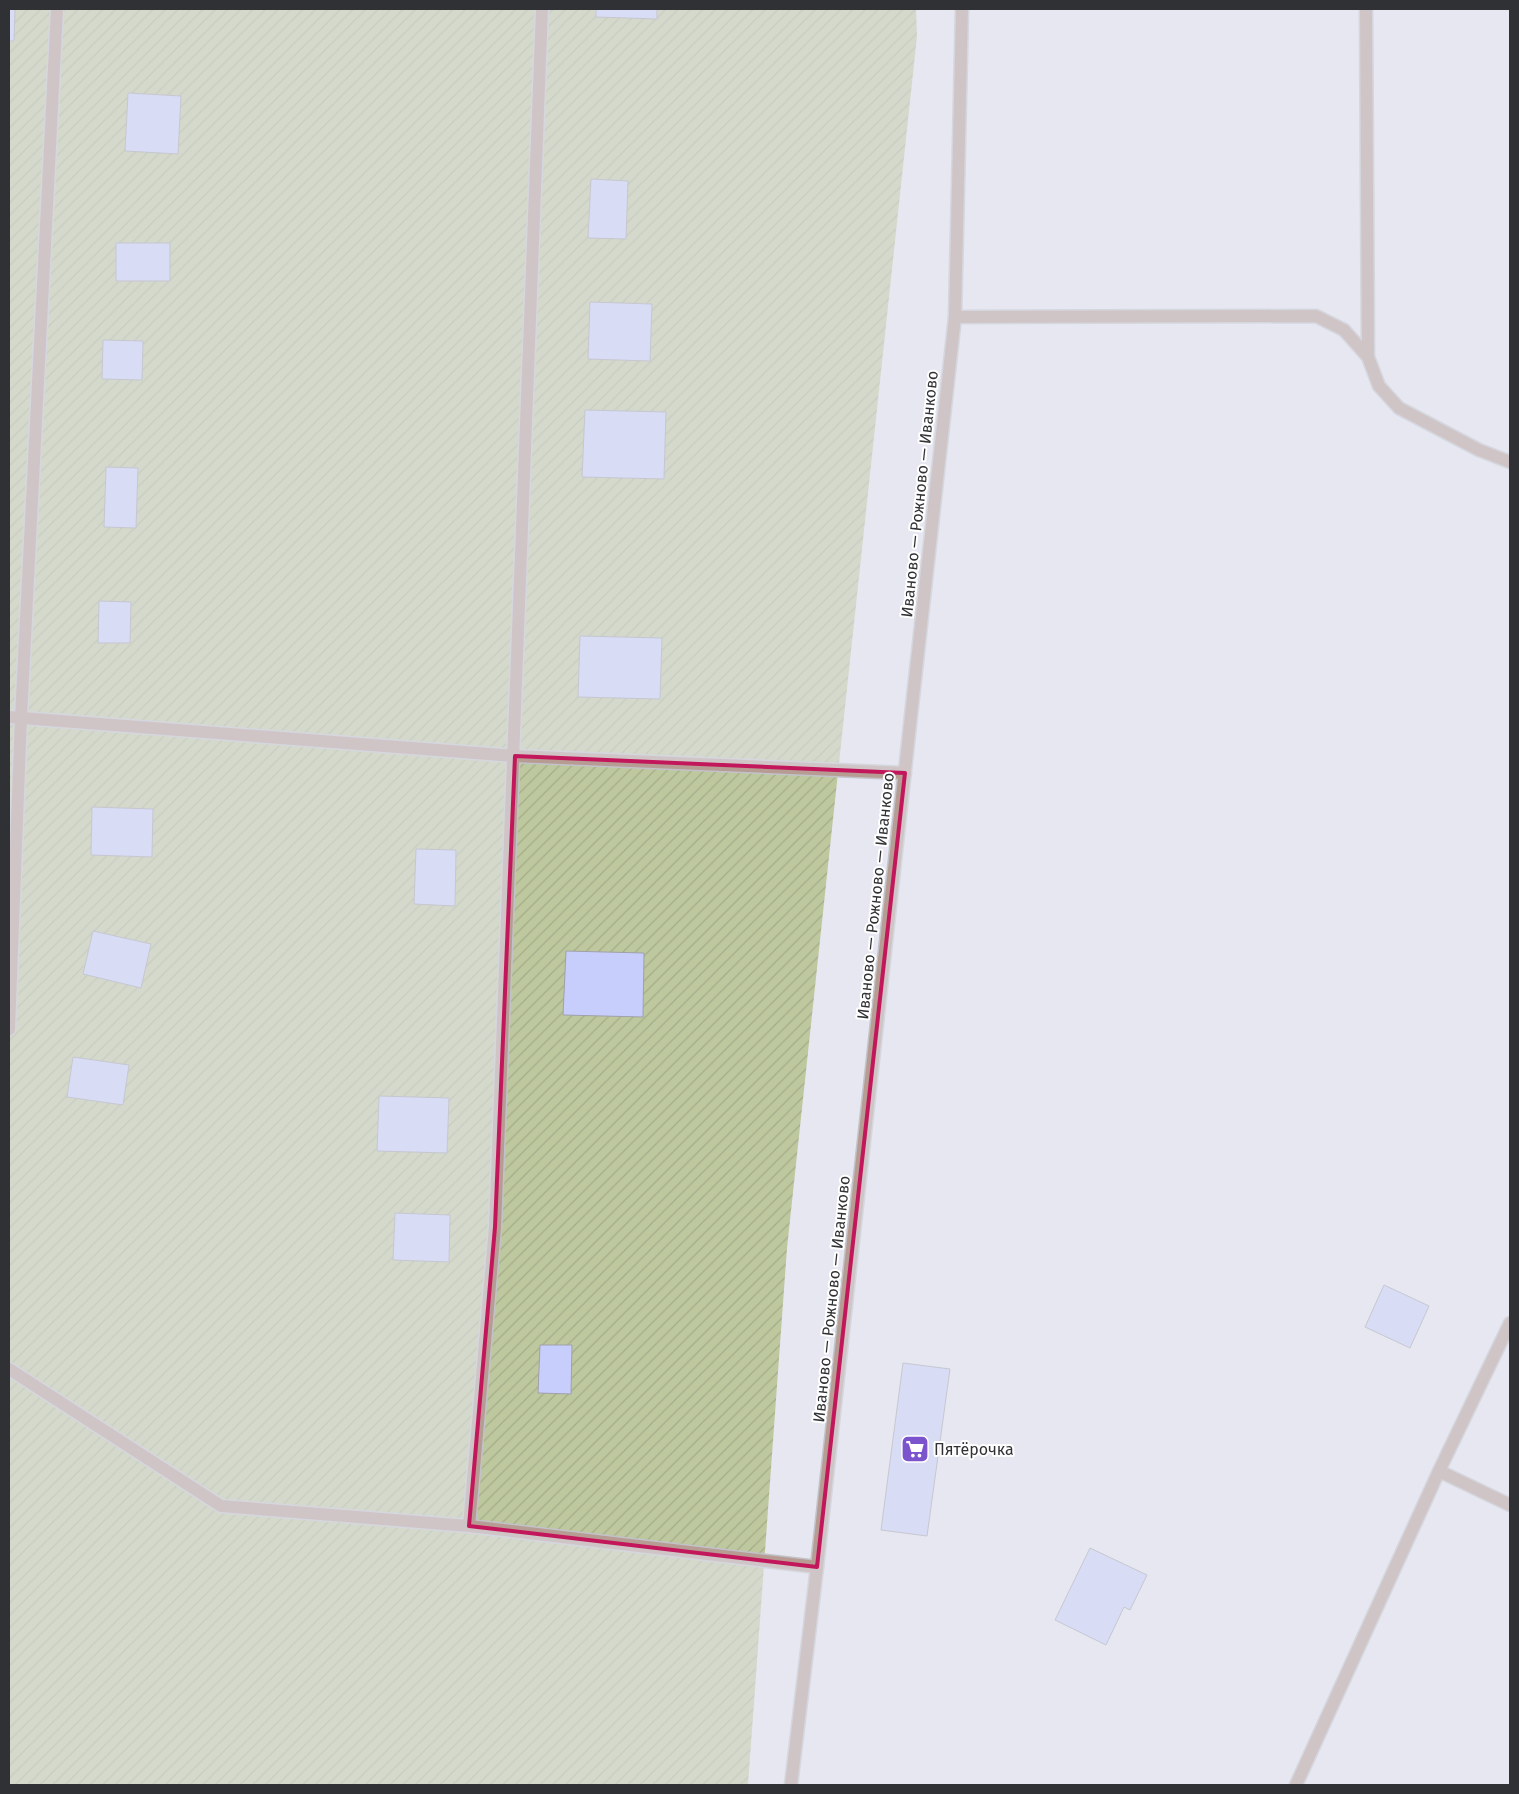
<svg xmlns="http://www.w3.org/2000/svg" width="1519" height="1794" font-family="'Fira Sans',sans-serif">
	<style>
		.garden { fill: url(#garden-furrows) }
		.building { fill: #c8cefb; stroke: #a0a1a9 }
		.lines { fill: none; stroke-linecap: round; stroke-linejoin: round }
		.minor-casing { stroke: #c2c3ca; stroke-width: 15 }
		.tertiary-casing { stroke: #c2c3ca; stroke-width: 15 }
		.minor { stroke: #b79c93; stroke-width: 12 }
		.tertiary { stroke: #b79c93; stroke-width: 12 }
		.marked { fill: none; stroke: #c2185b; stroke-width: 4; stroke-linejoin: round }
		.labels { text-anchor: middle; stroke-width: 4; stroke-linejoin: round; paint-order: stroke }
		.street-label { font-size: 16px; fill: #303134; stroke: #fff }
		.poi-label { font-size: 16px; fill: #303134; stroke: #fff; text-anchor: start }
	</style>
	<defs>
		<pattern id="garden-furrows" width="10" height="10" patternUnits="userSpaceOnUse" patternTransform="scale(1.25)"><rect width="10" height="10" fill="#bec89e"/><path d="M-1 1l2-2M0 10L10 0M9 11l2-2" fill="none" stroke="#a4ac89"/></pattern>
	</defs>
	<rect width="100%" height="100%" fill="#e6e7f0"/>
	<path class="garden" d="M9 9H916L917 36 787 1248 748 1785H9Z"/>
	<path class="building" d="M9 9H15L14 41H9Z
		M596 9H657V19L596 17Z
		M128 93 181 96 178 154 125 151Z
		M591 179 628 181 626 239 588 238Z
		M116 243H170V281H116Z
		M590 302 652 304 650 361 588 359Z
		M103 340 143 341 142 380 102 379Z
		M585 410 666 412 664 479 582 477Z
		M106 467 138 468 136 528 104 527Z
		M99 601 131 602 130 643H98Z
		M580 636 662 638 660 699 578 697Z
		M92 807 153 809 152 857 91 855Z
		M416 849 456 850 455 906 414 904Z
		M93 931 151 944 141 988 83 974Z
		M566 951 644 953 643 1017 563 1015Z
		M73 1057 129 1065 123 1105 67 1097Z
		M379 1096 449 1098 447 1153 377 1151Z
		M395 1213 450 1215 449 1262 393 1260Z
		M1384 1285 1429 1306 1410 1348 1365 1327Z
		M540 1345H572L571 1394 538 1393Z
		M903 1363 950 1369 927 1536 881 1530Z
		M1090 1548 1147 1575 1130 1610 1124 1607 1106 1645 1055 1620Z"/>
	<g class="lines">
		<defs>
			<path id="minor" d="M542 9 495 1227 469 1526 817 1567
				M1366 9 1368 357
				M955 317 1316 316 1344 330 1368 357 1379 386 1399 408 1479 450 1510 462
				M9 717 515 756 905 773
				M9 1029 21 717 57 9
				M9 1369 221 1506 469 1526
				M1439 1471 1510 1505
				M1296 1785 1439 1471 1510 1323"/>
			<path id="tertiary" d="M791 1785 817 1567 955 317 962 9"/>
		</defs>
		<use href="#minor" class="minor-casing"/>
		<use href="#tertiary" class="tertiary-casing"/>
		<use href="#minor" class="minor"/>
		<use href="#tertiary" class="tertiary"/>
	</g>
	<path d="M0 0H1519V1794H0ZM515 756 905 773 817 1567 469 1526 495 1227Z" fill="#e6e7f0" fill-opacity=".55" fill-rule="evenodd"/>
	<path class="marked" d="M515 756 905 773 817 1567 469 1526 495 1227Z"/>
	<defs>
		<symbol id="supermarket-square" viewBox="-11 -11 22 22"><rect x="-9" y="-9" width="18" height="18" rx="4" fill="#7a53cd" stroke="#fff"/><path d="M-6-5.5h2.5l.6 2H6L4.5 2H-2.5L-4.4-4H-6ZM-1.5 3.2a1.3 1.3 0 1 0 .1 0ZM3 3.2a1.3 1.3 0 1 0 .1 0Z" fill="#fff"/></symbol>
	</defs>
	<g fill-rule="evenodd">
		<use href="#supermarket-square" x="899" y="1433" width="32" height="32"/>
	</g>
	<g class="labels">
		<g class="street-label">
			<text transform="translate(919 494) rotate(-84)" y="6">Иваново — Рожново — Иванково</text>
			<text transform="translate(875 896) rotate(-84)" y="6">Иваново — Рожново — Иванково</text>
			<text transform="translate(831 1299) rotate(-84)" y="6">Иваново — Рожново — Иванково</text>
		</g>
		<g class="poi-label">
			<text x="934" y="1455">Пятёрочка</text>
		</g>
	</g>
	<rect width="1519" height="1794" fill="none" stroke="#303134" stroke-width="20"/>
</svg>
